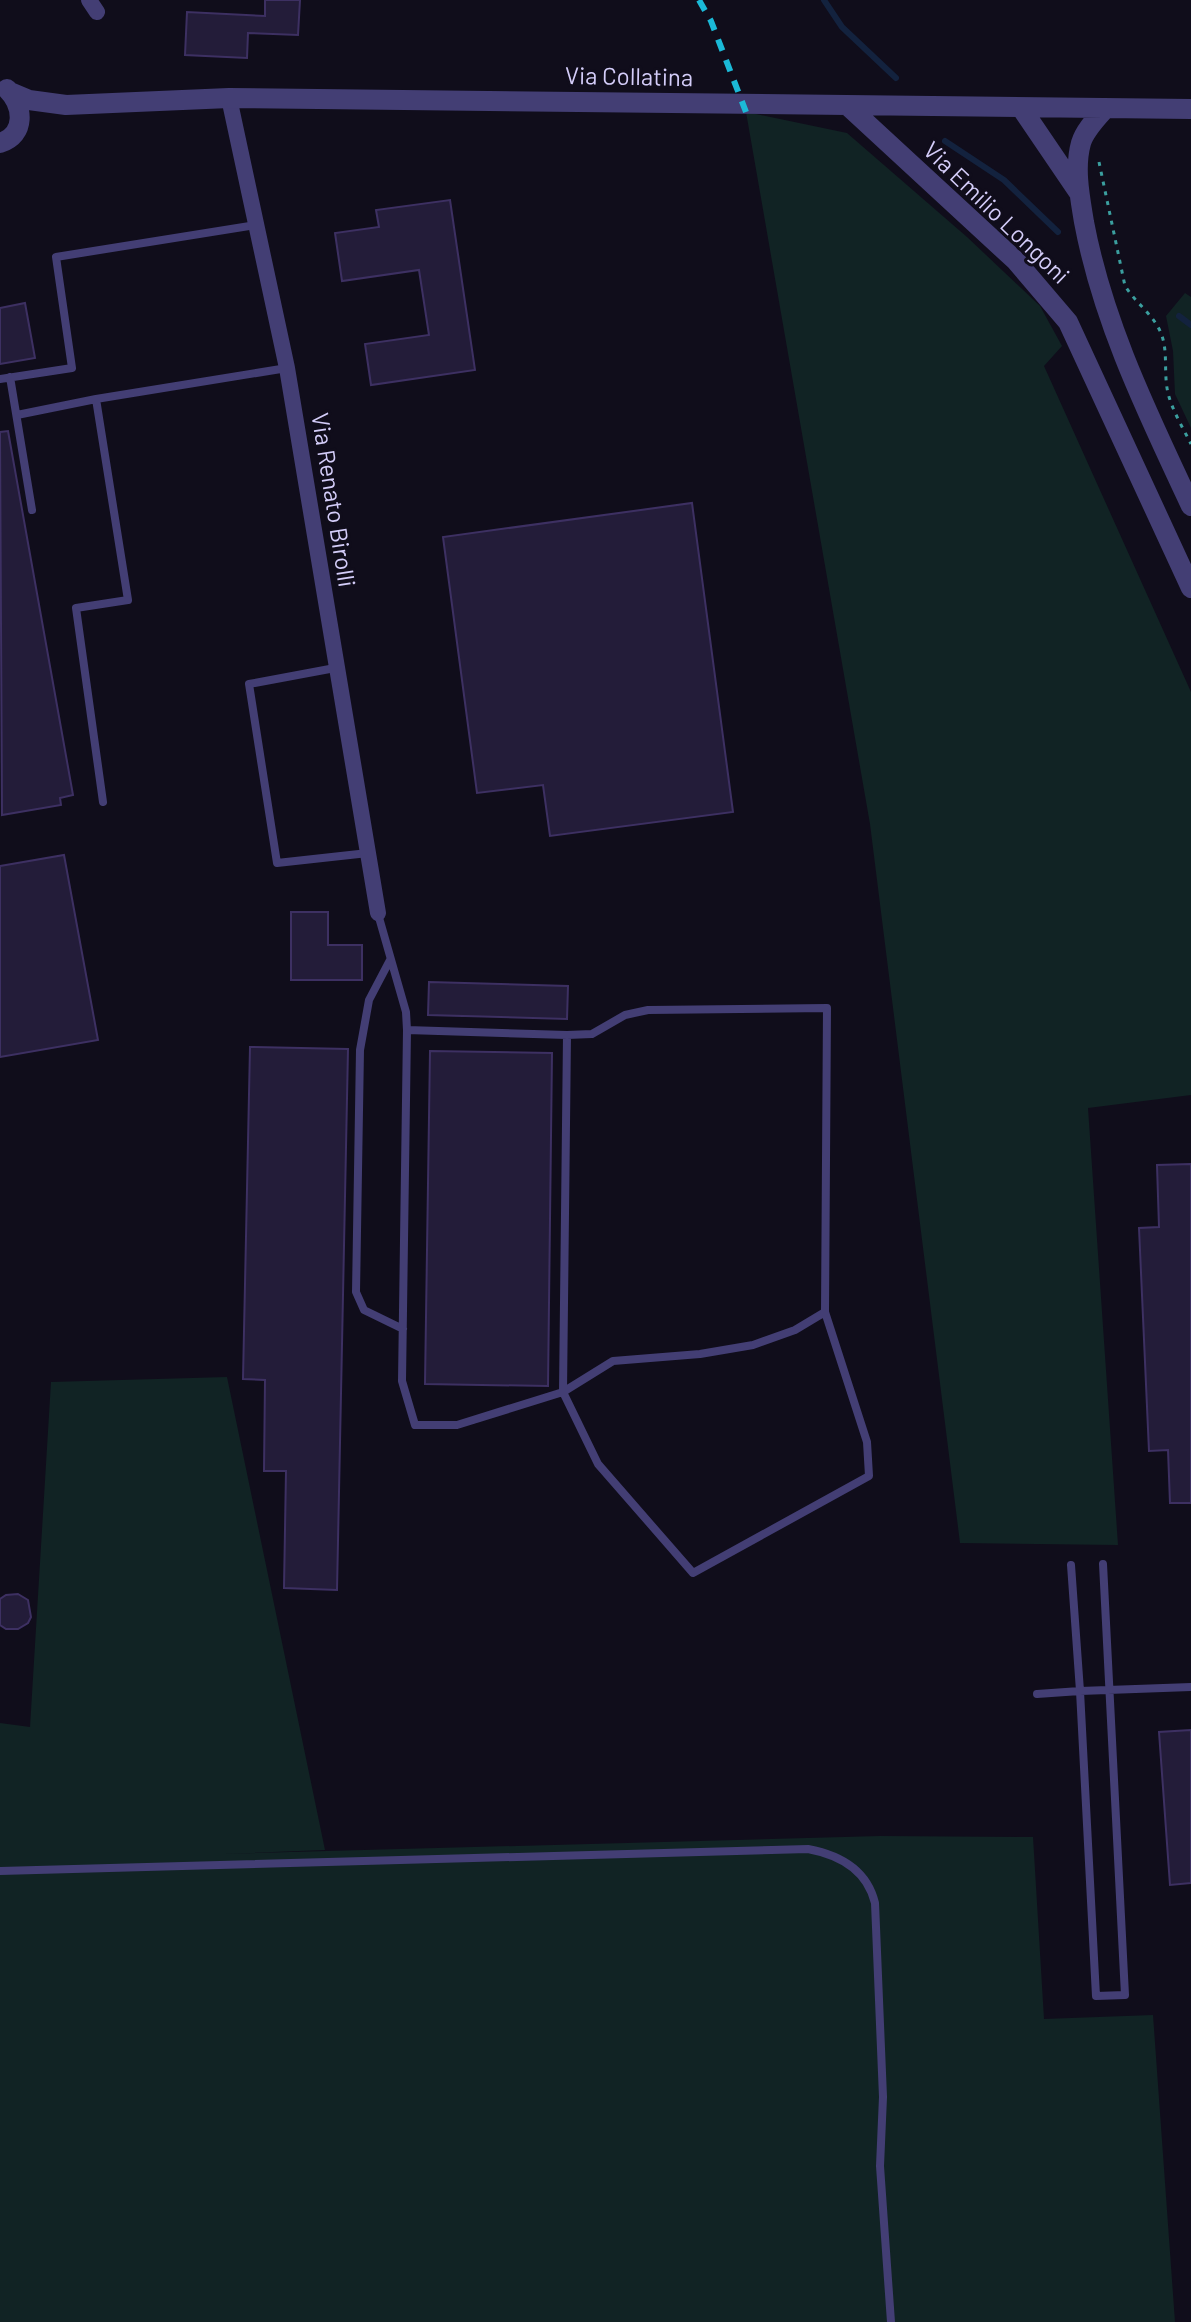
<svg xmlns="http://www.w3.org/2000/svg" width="1191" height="2322" font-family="Barlow,sans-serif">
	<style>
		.green { fill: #112324 }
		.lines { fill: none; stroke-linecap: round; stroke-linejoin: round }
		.stream { stroke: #13223e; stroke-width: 6 }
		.building { fill: #231c39; stroke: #3d3062; stroke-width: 2 }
		.path { stroke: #3b9f9f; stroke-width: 3; stroke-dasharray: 4 6; stroke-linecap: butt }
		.service { stroke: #433e74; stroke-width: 8 }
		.minor { stroke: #433e74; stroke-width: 16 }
		.tertiary { stroke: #433e74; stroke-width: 20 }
		.rail { stroke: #1bb9d7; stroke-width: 6; stroke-dasharray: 12 10; stroke-linecap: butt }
		.labels { text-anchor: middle; stroke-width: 6; stroke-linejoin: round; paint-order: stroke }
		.street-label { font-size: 24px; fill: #d4cdf9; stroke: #100d1b }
	</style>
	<rect width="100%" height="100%" fill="#100d1b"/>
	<path class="green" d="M746 112 847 133 967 237 1040 306 1062 346 1044 366 1191 692V1095L1088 1108 1118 1545 960 1543 870 824Z
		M1185 293 1191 297V428L1175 394 1173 351 1166 316Z
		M227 1377 325 1850 221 1854 880 1836 1033 1837 1044 2019 1153 2015 1175 2322H0V1723L30 1727 51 1382Z"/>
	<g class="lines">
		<path class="stream" d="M824 0 842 27 896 78
			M945 141 1004 180 1058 232
			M1179 316 1191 325"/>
	</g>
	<path class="building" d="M265 0H300L298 35 248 33 247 58 185 55 187 12 265 16Z
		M450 200 475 370 371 385 365 344 429 335 419 270 342 281 335 233 379 227 376 210Z
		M25 303 35 358 0 364V308Z
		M8 431 73 795 60 798 61 805 2 815 0 432Z
		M692 503 733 812 550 836 543 785 477 793 443 537Z
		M64 855 98 1040 0 1057V866Z
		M291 912H328V945H362V980H291Z
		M429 982 568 986 567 1019 428 1015Z
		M250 1047 348 1049 337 1590 284 1588 286 1471H264L265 1380 243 1379Z
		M430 1051 552 1053 548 1386 425 1384Z
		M1191 1164V1503H1170L1168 1450 1149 1451 1139 1228 1159 1227 1157 1165Z
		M18 1594 28 1600 31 1617 28 1623 18 1629H6L0 1625V1599L6 1595Z
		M1191 1730V1883L1170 1885 1159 1732Z"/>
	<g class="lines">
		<path class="path" d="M1099 162 1125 286C1135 302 1153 315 1160 331 1169 350 1163 372 1168 393 1172 410 1183 428 1191 444"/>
		<path class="service" d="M10 377 32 510
			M0 379 72 368 56 257 256 225
			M17 415 96 399
			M335 668 249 684 277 863 368 853
			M103 802 76 608 128 600 96 399 287 368
			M378 914 406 1012 407 1030
			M390 960 369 1000 360 1050 356 1292 364 1310 403 1329
			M407 1030 567 1035 563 1392 457 1425H415L402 1381Z
			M567 1035 592 1034 625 1015 648 1010 827 1008 825 1312 795 1330 753 1345 700 1354 613 1361 563 1392 598 1464 693 1573 869 1476 867 1442 825 1312
			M1103 1564 1125 1995 1096 1996 1080 1691 1191 1687
			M1037 1694 1080 1691 1071 1565
			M0 1871 808 1849C840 1855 867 1870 875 1903L883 2097 880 2166 891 2322"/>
		<path class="minor" d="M89 0 97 12
			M229 98 287 368 378 913"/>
		<path class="tertiary" d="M10 92 29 100 66 105 229 98 1191 109
			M848 106 1016 261 1068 322 1191 588
			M1022 109 1079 193
			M1105 109C1096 119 1085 130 1081 143 1074 168 1080 197 1084 222 1103 323 1148 414 1191 506
			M0 143C26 135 24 106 7 89"/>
		<path class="rail" d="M699 0 711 21 746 112"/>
	</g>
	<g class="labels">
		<g class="street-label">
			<text transform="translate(629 77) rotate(1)" y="8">Via Collatina</text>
			<text transform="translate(996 213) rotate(44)" y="8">Via Emilio Longoni</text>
			<text transform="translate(333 500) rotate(81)" y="8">Via Renato Birolli</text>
		</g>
	</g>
</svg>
